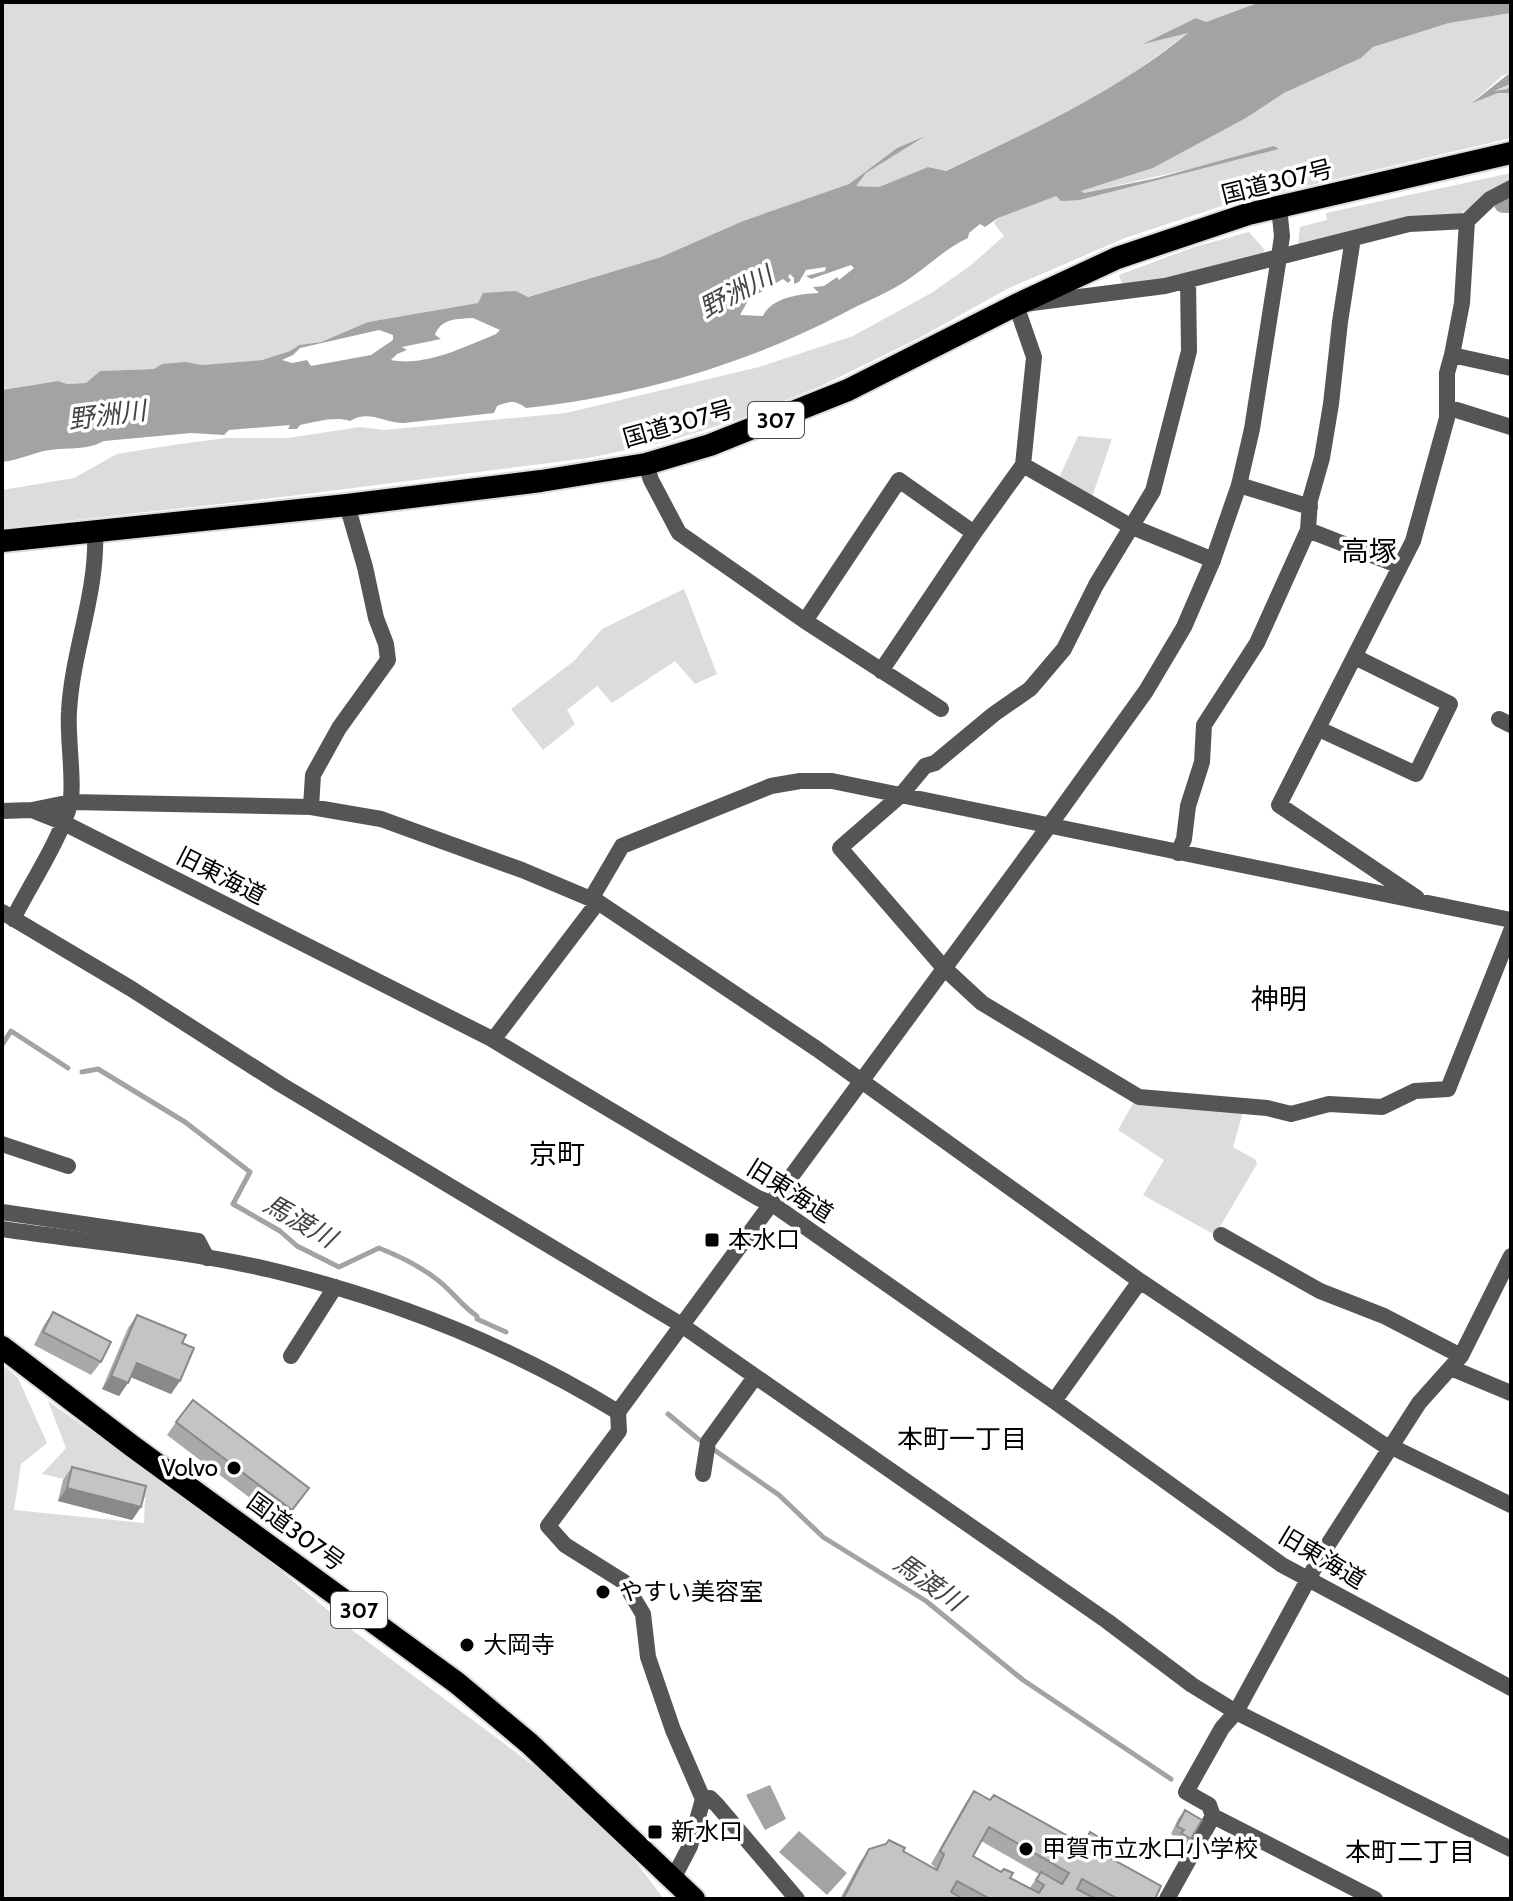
<svg xmlns="http://www.w3.org/2000/svg" width="1513" height="1901" font-family="Cabin,'Noto Sans JP',sans-serif">
	<style>
		.green { fill: #dcdcdc }
		.water { fill: #a3a3a3; fill-rule: evenodd }
		.lines { fill: none; stroke-linecap: round; stroke-linejoin: round }
		.stream { stroke: #a3a3a3; stroke-width: 5 }
		.canal { stroke: #a3a3a3; stroke-width: 18 }
		.trunk-casing { stroke: #dbdbdb; stroke-width: 26 }
		.minor { stroke: #555; stroke-width: 16 }
		.tertiary { stroke: #555; stroke-width: 16 }
		.trunk { stroke: #000; stroke-width: 22 }
		.wall { fill: #a9a9a9; fill-rule: evenodd }
		.shaded-wall { fill: #898989 }
		.building { fill: #c4c4c4; stroke: #898989; stroke-width: 2; fill-rule: evenodd }
		.poi-dot { fill: #000; stroke: #fff; stroke-width: 3 }
		.labels { text-anchor: middle; stroke-width: 7; stroke-linejoin: round; paint-order: stroke }
		.shield { fill: #fff; stroke: #4c4c4c; stroke-width: 2 }
		.shield-label { font-size: 22px; font-weight: bold; fill: #000 }
		.street-label { font-size: 24px; fill: #000; stroke: #fff }
		.poi-label { font-size: 24px; fill: #000; stroke: #fff; text-anchor: start }
		.water-label { font-size: 26px; font-style: italic; fill: #444; stroke: #fff }
		.neighbourhood-label { font-size: 26px; fill: #000; stroke: #fff }
		.quarter-label { font-size: 28px; fill: #000; stroke: #fff }
	</style>
	<rect width="100%" height="100%" fill="#fff"/>
	<path class="green" d="M2 2H1260L1206 22 1196 18 1148 42 1190 32 1124 80 1070 112 945 171 928 167 879 187 855 186 866 173 918 139 897 148 849 184 743 221 661 257 527 297 516 291 478 303 368 322 321 342 299 345 290 351 262 360 202 365 186 362 154 369 100 371 86 383 67 384 58 381 2 390Z
		M1511 13V72L1502 76 1474 101 1511 84 1507 89 1499 91 1511 92V138L1222 206 1125 238 1007 289 921 337 823 385 742 418 666 442 588 458 282 497 2 528V490L74 478 117 454 166 446 226 438H288L360 427 384 430 566 413 759 367 853 336 933 292 971 265 1004 236 994 223 998 218 1057 195 1081 200 1278 149 1084 193 1080 191 1153 168 1246 118 1284 93 1361 58 1373 47 1449 23Z
		M1511 173V181L1460 214 1298 245 1300 227 1327 220 1326 213Z
		M1249 232 1264 249 1263 258 1123 287 1119 275 1194 247Z
		M1078 436 1112 439 1092 497 1059 478Z
		M684 589 717 674 695 684 675 661 612 703 597 686 567 710 575 724 543 750 511 709 574 661 602 629Z
		M1133 1103 1243 1112 1233 1147 1256 1160 1257 1164 1215 1235 1143 1195 1164 1160 1118 1130Z
		M2 1364 18 1378 47 1443 21 1464 14 1510 144 1523 145 1498 42 1474 66 1448 48 1401 230 1528 348 1627 550 1778 635 1861 664 1899H2Z"/>
	<path class="water" d="M1260 2H1511V13L1449 23 1373 47 1361 58 1284 93 1246 118 1153 168 1081 191 1084 193 1157 178 1274 146 1279 149 1080 200 1061 201 1056 196 998 218 985 227 980 224 969 233 968 238C946 248 932 263 913 276 893 291 866 301 844 313 745 365 636 396 526 408 515 400 509 401 497 406L494 413 404 423C384 423 369 409 350 421 334 416 317 422 300 425L297 429H288L290 425 229 430 224 435 191 433 104 441C84 452 62 446 40 452 26 456 17 460 2 462V390L58 381 67 384 86 383 100 371 154 369 162 364 186 362 202 365 262 360 290 351 299 345 321 342 368 322 478 303 483 293 516 291 528 297 661 257 743 221 849 184 897 148 925 136 866 173 856 186 879 187 928 167 946 171C1030 131 1115 93 1188 33L1143 44 1196 18 1206 22ZM851 265 854 268 839 280 837 277 824 286 813 287 819 293C800 294 772 297 763 316L740 315 749 299 783 279 788 283 791 280 788 277 790 274 794 278V284L799 282 806 270 826 267 825 271 806 276 811 279ZM473 318 500 330 496 334C464 347 425 367 391 360L397 354 407 350 402 347 441 339 435 335C441 318 458 319 473 318ZM379 330 393 335V340L371 355 311 366 307 360 292 363 282 360 293 355 300 348Z
		M1511 72V84L1494 91 1507 89 1511 85 1510 93H1498L1472 103Z
		M770 1785 786 1819 765 1830 746 1795Z
		M799 1831 847 1873 827 1895 779 1852Z"/>
	<g class="lines">
		<path class="stream" d="M2 1045 11 1031 68 1068
			M82 1072 98 1069 185 1122 250 1172 233 1204 280 1231 297 1246 339 1267 379 1248C399 1256 418 1265 435 1278 451 1289 461 1306 477 1316V1319L506 1332
			M668 1414 697 1438 779 1495 823 1537 926 1601 1023 1680 1171 1779"/>
		<path class="canal" d="M1503 204H1511"/>
		<defs>
			<path id="trunk" d="M2 541 347 505 541 481 646 464 710 445 848 390 1016 305 1117 258 1248 214 1511 153
				M2 1347 132 1446 457 1683 530 1744 694 1899"/>
		</defs>
		<use href="#trunk" class="trunk-casing"/>
		<path class="minor" d="M1467 221 1490 199 1511 188
			M1188 280 1189 351 1153 491 1096 585 1064 649 1030 689 994 714 935 763 925 766 901 795 840 848 944 968 982 1003 1139 1097 1267 1108 1291 1114 1329 1104 1382 1107 1415 1091 1448 1089 1511 931
			M1447 407 1511 427
			M646 464 651 480 679 533 805 621 941 709
			M1023 465 1130 526 1213 560
			M1239 485 1310 507
			M1308 530 1400 566
			M805 621 899 480 974 533
			M881 671 974 533 1023 465 1034 357 1016 305 1165 286 1409 224 1467 221 1462 303 1452 355
			M1499 719 1511 725
			M1319 729 1416 774 1450 704 1355 657
			M311 807 313 775 339 728 388 660 386 644 376 618 365 567 347 505
			M32 810 71 802 311 807 381 819 522 870 598 902 817 1049 1140 1281 1390 1449
			M2 811 32 810 62 822 488 1037 758 1198 771 1203 1054 1401 1282 1565 1511 1688
			M1178 853 1184 839 1188 806 1202 762 1204 725 1257 643 1308 530 1310 500 1322 458 1331 404 1340 322 1353 238
			M1417 898 1279 805 1413 541 1447 418V373L1452 355 1511 368
			M591 899 622 846 771 786 800 781H832L1511 920
			M2 912 130 988 280 1084 680 1324 1107 1621 1192 1685 1236 1712 1511 1849
			M13 919C30 885 60 840 70 804 75 785 67 736 69 712 72 651 98 593 95 531
			M493 1040 598 902
			M2 1144 68 1166
			M2 1212 198 1241 207 1258
			M1221 1235 1320 1291 1384 1316 1461 1356
			M291 1356 335 1287
			M1451 1368 1511 1393
			M1054 1401 1140 1281
			M618 1412 619 1431 548 1526 565 1545 624 1582 643 1614 648 1657 673 1730 703 1799 690 1846 674 1877
			M1392 1447 1511 1505
			M703 1474 708 1442 755 1377
			M703 1799 710 1798 717 1805 797 1899
			M1213 1816 1375 1899
			M1167 1899 1213 1816 1209 1805 1186 1792 1222 1728 1236 1712 1322 1554 1419 1403 1461 1356 1511 1256"/>
		<path class="tertiary" d="M2 1229C91 1242 184 1250 271 1270 392 1299 512 1347 618 1412L1049 826 1146 691 1184 627 1213 560 1239 485 1252 429 1279 257 1282 236 1279 207"/>
		<use href="#trunk" class="trunk"/>
	</g>
	<path class="wall" d="M53 1312 101 1362 91 1375 34 1345 44 1325Z
		M137 1315 182 1343 180 1381 171 1394 131 1377 119 1396 102 1389 128 1328Z
		M176 1422 300 1501 283 1523 167 1435Z
		M72 1467 141 1507 132 1520 58 1501 63 1480Z
		M974 1791 990 1800 1082 1844 1090 1832 1096 1850 1155 1899H840L860 1862 869 1849 903 1851 934 1868 935 1867 931 1864 965 1804ZM981 1841 1039 1874 1030 1888 973 1856Z
		M1185 1810 1191 1839 1185 1848 1175 1842 1177 1838 1171 1834 1178 1819Z"/>
	<path class="shaded-wall" d="M137 1363 180 1381 171 1394 128 1376Z
		M111 1376 128 1383 119 1396 102 1389Z
		M67 1488 141 1507 132 1520 58 1501Z"/>
	<path class="building" d="M53 1312 111 1342 101 1362 43 1332Z
		M137 1315 186 1335 182 1343 194 1348 180 1381 137 1363 128 1383 111 1376Z
		M193 1400 309 1488 292 1510 176 1422Z
		M72 1467 146 1486 141 1507 67 1488Z
		M974 1791 990 1800 994 1795 1084 1845 1090 1832 1102 1839 1096 1850 1161 1886 1155 1899H1118L1082 1879 1077 1889 1094 1898V1899H990L957 1881 951 1892 963 1899H843L869 1849 886 1844 889 1840 905 1848 903 1851 937 1870 944 1854 940 1851ZM989 1827 1069 1873 1062 1884 1041 1872 1036 1880 1044 1885 1039 1893 1010 1878 1013 1873 1004 1869 1001 1872 973 1856Z
		M1185 1810 1202 1820 1191 1839 1181 1833 1184 1830 1177 1826Z"/>
	<g class="poi-dot">
		<rect x="704" y="1232" width="16" height="16" rx="4"/>
		<circle cx="234" cy="1468" r="8"/>
		<circle cx="603" cy="1592" r="8"/>
		<circle cx="467" cy="1645" r="8"/>
		<rect x="647" y="1824" width="16" height="16" rx="4"/>
		<circle cx="1026" cy="1849" r="8"/>
	</g>
	<g class="labels">
		<g class="shield">
			<rect x="748" y="402" width="56" height="36" rx="6"/>
			<rect x="331" y="1592" width="56" height="36" rx="6"/>
		</g>
		<g class="shield-label">
			<text x="776" y="428">307</text>
			<text x="359" y="1618">307</text>
		</g>
		<g class="street-label">
			<text transform="translate(1277 182) rotate(-14)" y="8">国道307号</text>
			<text transform="translate(678 424) rotate(-16)" y="8">国道307号</text>
			<text transform="translate(221 876) rotate(27)" y="8">旧東海道</text>
			<text transform="translate(790 1191) rotate(32)" y="8">旧東海道</text>
			<text transform="translate(296 1532) rotate(36)" y="8">国道307号</text>
			<text transform="translate(1322 1558) rotate(31)" y="8">旧東海道</text>
		</g>
		<g class="poi-label">
			<text x="728" y="1248">本水口</text>
			<text x="218" y="1476" text-anchor="end">Volvo</text>
			<text x="619" y="1600">やすい美容室</text>
			<text x="483" y="1653">大岡寺</text>
			<text x="671" y="1840">新水口</text>
			<text x="1042" y="1857">甲賀市立水口小学校</text>
		</g>
		<g class="water-label">
			<text transform="translate(736 292) rotate(-28)" y="9">野洲川</text>
			<text transform="translate(107 415) rotate(-7)" y="9">野洲川</text>
			<text transform="translate(300 1221) rotate(30)" y="9">馬渡川</text>
			<text transform="translate(929 1582) rotate(35)" y="9">馬渡川</text>
		</g>
		<g class="neighbourhood-label">
			<text x="962" y="1448">本町一丁目</text>
			<text x="1410" y="1861">本町二丁目</text>
		</g>
		<g class="quarter-label">
			<text x="1369" y="561">高塚</text>
			<text x="1279" y="1009">神明</text>
			<text x="557" y="1164">京町</text>
		</g>
	</g>
	<rect width="1513" height="1901" fill="none" stroke="#000000" stroke-width="8"/>
</svg>
